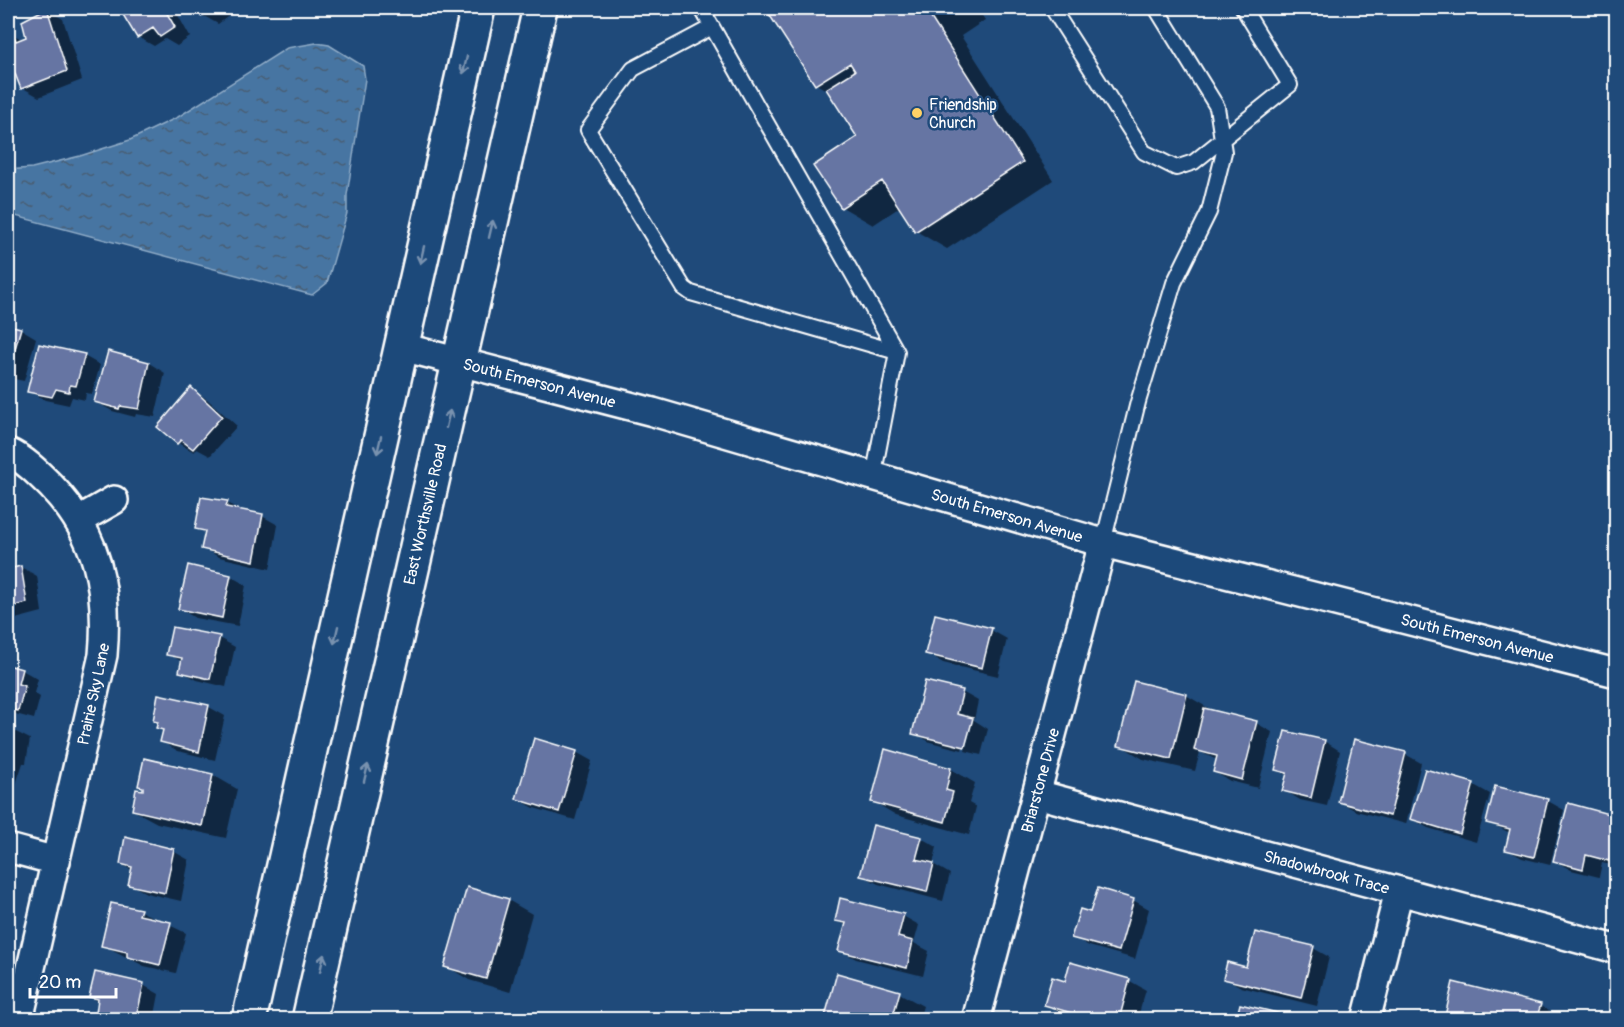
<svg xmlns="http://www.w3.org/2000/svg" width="1624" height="1027" font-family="Pangolin,sans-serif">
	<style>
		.water { fill: url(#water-ripples); stroke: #90acc7; stroke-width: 1.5 }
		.shadow { fill: #0007 }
		.building { fill: #6675a3; stroke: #fff; stroke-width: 1.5 }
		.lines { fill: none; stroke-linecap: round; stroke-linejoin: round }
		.service-casing { stroke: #fff; stroke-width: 18 }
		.minor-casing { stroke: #fff; stroke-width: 32 }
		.secondary-casing { stroke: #fff; stroke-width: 38 }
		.service { stroke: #1f4a7a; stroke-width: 14 }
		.minor { stroke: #1f4a7a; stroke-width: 27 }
		.secondary { stroke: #1f4a7a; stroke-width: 33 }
		.oneway { stroke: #7992af }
		.poi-dot { fill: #ffd166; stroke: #1f4a7a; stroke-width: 2 }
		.labels { text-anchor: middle; stroke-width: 5; stroke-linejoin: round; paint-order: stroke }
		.poi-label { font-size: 16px; fill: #fff; stroke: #1f4a7a; text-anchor: start }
		.street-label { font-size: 16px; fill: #fff; stroke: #1f4a7a }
	</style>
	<defs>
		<pattern id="water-ripples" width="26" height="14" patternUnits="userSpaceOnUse" patternTransform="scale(1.5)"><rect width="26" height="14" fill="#4674a2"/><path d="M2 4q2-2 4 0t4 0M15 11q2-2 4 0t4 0" fill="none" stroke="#495e73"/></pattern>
	</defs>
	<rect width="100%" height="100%" fill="#1f4a7a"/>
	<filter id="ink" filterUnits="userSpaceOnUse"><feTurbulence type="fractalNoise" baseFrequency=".0167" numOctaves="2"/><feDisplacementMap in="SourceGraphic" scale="12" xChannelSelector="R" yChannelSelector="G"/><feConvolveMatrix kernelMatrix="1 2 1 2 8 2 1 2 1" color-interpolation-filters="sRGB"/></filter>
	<g filter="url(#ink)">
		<path class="water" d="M316 43 329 45 363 66 365 79 347 195V213L327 283 312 295 8 214V170L32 168 80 156 130 140 178 117 287 48Z"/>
		<path class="shadow" d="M121 8H174L190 37 177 46 165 39 154 46 138 37Z
			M196 8H239L218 24 202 15Z
			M767 8H977L985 20 961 36 1053 180 947 249 916 231 900 207 873 225 842 207 859 138 830 92 816 84Z
			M47 10 63 19 82 80 39 97 23 88 8 53V35L11 33 23 40 28 37Z
			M8 327 21 329 36 338 24 381 9 378 8 382Z
			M109 353 149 363 165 373 155 417 136 414 135 417 112 411 96 402Z
			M84 356 100 365 92 394 86 393 85 400 72 397 69 405 45 400 29 391Z
			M191 389 207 399 237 426 210 456 197 449 194 452 178 443Z
			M227 503 243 512 262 516 278 525 270 569 219 557 203 548 206 533 197 528Z
			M21 567 37 576 42 612 8 621V570Z
			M230 576 246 585 238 626 195 618 179 608Z
			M991 630 1007 639 998 676 943 663 927 653Z
			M219 638 235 647 226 687 197 680 181 671 183 662 168 654Z
			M8 666 22 670 38 679 34 693 40 697 34 719 8 712Z
			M962 692 978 701 974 720 988 729 981 755 965 751 973 721H970L962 750 930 742 914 733Z
			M1186 695 1210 709 1209 711 1256 723 1272 732 1258 788 1230 781 1214 772 1217 760 1200 752 1195 771 1143 759 1120 745Z
			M209 707 225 716 215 760 178 751 162 742 164 731 158 728 159 723 155 720Z
			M8 728 30 739 26 763H23L15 787 8 785Z
			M1324 741 1340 751 1327 806 1300 800 1284 790 1288 776 1277 770Z
			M886 751 951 769 975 783 969 803 976 807 969 835 896 815 872 801Z
			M576 752 592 761 575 820 534 808 518 799Z
			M1405 754 1421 763 1406 824 1356 811 1340 802Z
			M145 760 213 775 237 789 226 838 157 823 133 810 145 792Z
			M1426 771 1474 785 1490 794 1476 842 1428 828 1412 819Z
			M1496 788 1548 801 1564 810 1550 865 1522 858 1506 849 1510 833 1488 822Z
			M1569 805 1616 818V866L1602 863 1599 877 1571 870 1555 861Z
			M921 838 937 847 933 864 950 874 943 901 878 884 862 875Z
			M173 851 189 860 181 901 146 893 130 884 133 871 121 864Z
			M508 900 532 914 510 992 469 980 446 966Z
			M1133 900 1149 909 1135 959 1089 946 1073 937Z
			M140 911 186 933 176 973 144 966 103 945Z
			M903 916 919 925 914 943 929 951 923 976 856 959 840 950 847 926 836 920Z
			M1313 948 1329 957 1317 1006 1241 987 1225 978Z
			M1071 964 1130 981 1146 990 1137 1020H1084L1062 1013 1046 1004 1066 983Z
			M143 985 159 994 154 1020 104 1019V1016L98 1012 99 1002 91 997Z
			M899 993 923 1006 919 1020H826Z
			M1540 1006 1564 1019 1445 1020Z"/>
		<path class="building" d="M47 8 67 71 21 89 8 56V33L12 31 16 41 26 37 22 21Z
			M119 8H164L175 27 160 37 153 28 137 38Z
			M194 8H212L201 16Z
			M765 8H947L931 18 1023 162 915 232 882 181 841 208 813 166 857 137 826 89 855 71 850 63 815 85Z
			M8 325 21 328 8 373Z
			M39 344 85 354 76 386 70 385 69 392 56 389 52 397 27 392Z
			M108 351 149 362 139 409 120 406 119 409 94 402Z
			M191 387 222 416 193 449 181 440 177 444 157 427Z
			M201 497 228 501 226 507 263 514 254 561 201 549 205 531 195 529Z
			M188 565 231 575 222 618 178 609Z
			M21 566 27 603 8 608V569Z
			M935 614 992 628 982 668 925 654Z
			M172 627 220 636 210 679 179 672 182 658 166 655Z
			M8 665 22 669 18 684 25 686 18 711 8 709Z
			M925 681 963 690 957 714 973 718 965 747 912 734Z
			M1134 681 1187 694 1171 759 1118 746Z
			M158 694 209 705 199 752 160 742 163 730 156 728 158 722 153 721Z
			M1204 708 1257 721 1242 780 1213 772 1217 756 1194 750Z
			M8 726 15 728 10 755H8Z
			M1285 731 1325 740 1311 798 1282 791 1287 773 1275 770Z
			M534 738 577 751 559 812 516 799Z
			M1354 739 1406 752 1390 816 1338 802Z
			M885 749 951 768 946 790 953 792 945 822 871 802Z
			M144 758 213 774 202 826 132 810 136 789 143 790V787L138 786Z
			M1425 769 1474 783 1460 834 1410 819Z
			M1495 786 1548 799 1534 857 1505 850 1510 829 1486 823Z
			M1568 803 1616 816V833L1609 861 1586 855 1583 869 1553 861Z
			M873 825 922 837 916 859 934 863 927 892 860 876Z
			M125 837 174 849 165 893 128 885 132 867 120 864Z
			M467 887 509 899 486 979 444 967Z
			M1098 888 1134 899 1119 951 1071 938 1080 909 1090 912Z
			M840 898 904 914 898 937 913 941 907 968 838 951 846 923 835 921Z
			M111 903 141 909 139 915 171 922 160 965 127 957V952L101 946Z
			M1255 932 1314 946 1301 998 1223 979 1227 962 1246 967Z
			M1070 962 1130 979 1119 1020H1096L1044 1005 1052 977 1065 981Z
			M95 972 144 983 136 1020H102L103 1014 96 1013 98 999 89 997Z
			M837 973 900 991 892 1020H824Z
			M1453 982 1541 1004 1536 1020H1444Z
			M1240 1004 1286 1015 1284 1020H1236Z"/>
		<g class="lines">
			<defs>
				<path id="service" d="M708 8 703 11 897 352 873 478
					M1052 8 1144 152 1176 168 1194 162 1290 85 1243 8
					M712 27 633 69 588 130 684 288 691 293 897 352
					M1103 543 1138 402 1174 283 1209 212 1224 152 1217 107 1156 8"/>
				<g id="minor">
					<path id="s1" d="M402 347 653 412 1103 543 1616 673"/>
					<path d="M8 452C24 459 38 473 51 486 98 535 109 588 103 655L19 1020"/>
					<path d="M79 520 114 500"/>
					<path id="s2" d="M1037 794 1616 949"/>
					<path d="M8 848 56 861"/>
					<path id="s3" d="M976 1020 1103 543"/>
					<path d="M1366 1020 1399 891"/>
				</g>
				<g id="secondary">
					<path d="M249 1020 478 8"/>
					<path id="s4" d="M309 1020 540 8"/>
				</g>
			</defs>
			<use href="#service" class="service-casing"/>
			<use href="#minor" class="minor-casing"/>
			<use href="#secondary" class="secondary-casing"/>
			<use href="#service" class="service"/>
			<use href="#minor" class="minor"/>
			<use href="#secondary" class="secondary"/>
		</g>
		<defs><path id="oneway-shaft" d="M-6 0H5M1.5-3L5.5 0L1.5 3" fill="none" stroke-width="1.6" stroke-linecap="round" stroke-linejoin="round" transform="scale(1.5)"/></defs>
		<g class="oneway">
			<use href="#oneway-shaft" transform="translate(465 65) rotate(103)"/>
			<use href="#oneway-shaft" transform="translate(491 229) rotate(-77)"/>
			<use href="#oneway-shaft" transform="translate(422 255) rotate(103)"/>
			<use href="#oneway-shaft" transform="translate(448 419) rotate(-77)"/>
			<use href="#oneway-shaft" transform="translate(379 445) rotate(103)"/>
			<use href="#oneway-shaft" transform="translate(336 635) rotate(103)"/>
			<use href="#oneway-shaft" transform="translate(366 773) rotate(-77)"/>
			<use href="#oneway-shaft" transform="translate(322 963) rotate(-77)"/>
		</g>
	</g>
	<circle class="poi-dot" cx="917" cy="113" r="6"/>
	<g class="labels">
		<g class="poi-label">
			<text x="929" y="110">Friendship<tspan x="929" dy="18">Church</tspan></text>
		</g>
		<g class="street-label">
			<text dy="6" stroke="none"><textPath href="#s1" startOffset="142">South Emerson Avenue</textPath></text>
			<text dy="6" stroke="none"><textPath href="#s4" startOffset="519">East Worthsville Road</textPath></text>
			<text dy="6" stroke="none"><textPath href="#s1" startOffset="628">South Emerson Avenue</textPath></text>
			<text dy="6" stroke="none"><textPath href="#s1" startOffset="1114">South Emerson Avenue</textPath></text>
			<text transform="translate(93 694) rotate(-78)" y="6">Prairie Sky Lane</text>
			<text dy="6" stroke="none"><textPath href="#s3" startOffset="248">Briarstone Drive</textPath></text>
			<text dy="6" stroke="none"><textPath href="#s2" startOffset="300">Shadowbrook Trace</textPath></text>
		</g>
	</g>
	<rect width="1624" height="1027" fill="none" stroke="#1f4a7a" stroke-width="30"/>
	<rect x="15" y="15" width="1594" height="997" fill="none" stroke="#fff" stroke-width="2" filter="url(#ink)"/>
	<path d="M30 988v9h86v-9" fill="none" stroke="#ffffff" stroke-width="3"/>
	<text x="39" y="988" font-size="18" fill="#ffffff" stroke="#1f4a7a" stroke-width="4.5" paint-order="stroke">20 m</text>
</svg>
